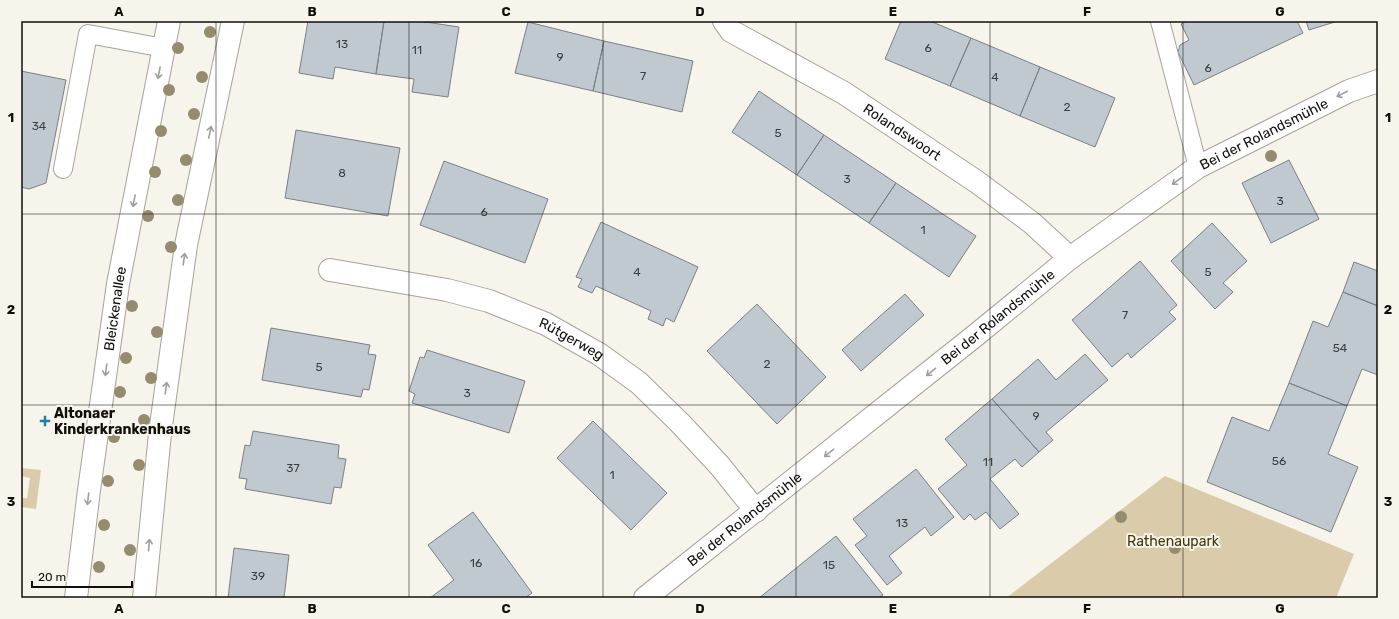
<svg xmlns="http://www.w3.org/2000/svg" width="1399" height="619" font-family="Rubik,sans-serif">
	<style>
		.green { fill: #daccab }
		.building { fill: #c0c9cf; stroke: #798187 }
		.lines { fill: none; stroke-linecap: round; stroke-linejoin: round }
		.service-casing { stroke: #a7a39b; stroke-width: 20 }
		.minor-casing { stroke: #a7a39b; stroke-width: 24 }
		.service { stroke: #fff; stroke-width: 18 }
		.minor { stroke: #fff; stroke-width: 22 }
		.tree { fill: #958b6f }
		.oneway { stroke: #a09f9e }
		.grid { fill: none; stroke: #110f0c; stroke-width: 1; stroke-opacity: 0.55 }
		.poi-dot { fill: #217eab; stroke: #f7f4eb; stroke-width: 1.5 }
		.labels { text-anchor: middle; stroke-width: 4; stroke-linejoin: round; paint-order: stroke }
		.number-label { font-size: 12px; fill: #3d3e3d }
		.street-label { font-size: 14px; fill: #110f0c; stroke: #f7f4eb }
		.poi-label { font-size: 14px; font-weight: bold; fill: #110f0c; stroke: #f7f4eb; text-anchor: start }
		.park-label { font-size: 14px; fill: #45350a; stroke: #f7f4eb }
		.neatline { fill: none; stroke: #110f0c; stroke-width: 1.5 }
		.grid-label { font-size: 13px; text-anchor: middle; font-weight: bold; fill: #110f0c }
	</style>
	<rect width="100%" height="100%" fill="#f7f4eb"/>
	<path class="green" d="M21 468 41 470 36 509 21 507V498H27L30 478 21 476Z
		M1165 476 1354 554 1336 598H1006Z"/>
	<path class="building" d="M308 21H384L376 74 335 67 333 79 299 73Z
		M384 21H419L459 27 448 97 412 92 414 79 376 74Z
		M901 21H930L971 38 950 86 885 59Z
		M1187 21H1297L1303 33 1194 85 1178 52 1180 45 1189 40 1181 24Z
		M1306 21H1338L1309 30Z
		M528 22 604 41 593 91 515 73Z
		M971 38 1040 67 1020 116 950 86Z
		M604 41 693 61 682 112 593 91Z
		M1040 67 1115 98 1095 147 1020 116Z
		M21 71 66 80 46 183 29 189 21 187Z
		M759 91 824 135 797 175 732 132Z
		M296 130 400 148 388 216 285 198Z
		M824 135 896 183 869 223 797 175Z
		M1289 160 1319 219 1271 243 1242 183Z
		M444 161 548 199 525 263 420 225Z
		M896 183 976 236 949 277 869 223Z
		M601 222 698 267 674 322 666 318 663 326 648 319 651 311 596 286 592 293 578 287 582 279 576 277Z
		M1212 223 1247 261 1223 283 1233 292 1215 309 1171 261Z
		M1140 261 1177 305 1169 312 1176 319 1131 358 1128 353 1112 367 1072 320Z
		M1354 262 1378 271V306L1343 292Z
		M1343 292 1378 306V375L1362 369 1347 406 1289 383 1313 321 1328 327Z
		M905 294 924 315 861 371 842 350Z
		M757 304 826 377 777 424 707 351Z
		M271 328 370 345 368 354 376 355 369 390 363 389 361 397 262 380Z
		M427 350 525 381 509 433 412 403 415 394 409 391 420 357 424 358Z
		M1085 354 1108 380 1046 432 1053 440 1039 452 992 399 1038 359 1056 380Z
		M1289 383 1347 406 1328 454 1358 467 1331 532 1207 482 1232 417 1269 431Z
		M992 399 1039 452 1022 467 1015 459 990 479 1019 514 1000 529 986 512 975 520 970 514 964 520 938 489 967 465 945 439Z
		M593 421 667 493 631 530 557 458Z
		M253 431 339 445 338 458 346 459 341 488 334 487 331 504 245 489 247 479 239 478 245 445 250 446Z
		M916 469 954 517 931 536 925 527 889 556 902 573 887 585 855 545 867 536 853 519Z
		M473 512 532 593 525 598H430L454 580 428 545Z
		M836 536 883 595 879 598H759Z
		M234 548 289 555 284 598H228Z"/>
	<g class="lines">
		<defs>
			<path id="service" d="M1160 21 1198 167
				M63 169 88 34 164 48"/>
			<g id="minor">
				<path id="s1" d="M724 21 731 31 844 93 977 182 1032 223 1070 258"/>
				<path id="s2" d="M330 270 447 290 489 301 546 324 599 354 639 383 680 423 720 466 756 511"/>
				<path id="s3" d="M76 598 89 490 118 284 169 21"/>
				<path d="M144 598 160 433 186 245 233 21"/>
				<path id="s4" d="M645 598 976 335 1070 258 1198 167 1349 91 1378 81"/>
			</g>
		</defs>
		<use href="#service" class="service-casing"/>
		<use href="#minor" class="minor-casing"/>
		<use href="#service" class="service"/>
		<use href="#minor" class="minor"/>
	</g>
	<g class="tree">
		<circle cx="210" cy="32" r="6"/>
		<circle cx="178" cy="48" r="6"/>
		<circle cx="202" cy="77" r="6"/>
		<circle cx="169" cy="90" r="6"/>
		<circle cx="194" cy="114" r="6"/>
		<circle cx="161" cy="131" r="6"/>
		<circle cx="1271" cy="156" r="6"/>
		<circle cx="186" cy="160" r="6"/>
		<circle cx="155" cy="172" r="6"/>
		<circle cx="178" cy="200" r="6"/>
		<circle cx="148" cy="216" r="6"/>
		<circle cx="171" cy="247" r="6"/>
		<circle cx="132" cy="306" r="6"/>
		<circle cx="157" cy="332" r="6"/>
		<circle cx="126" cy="358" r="6"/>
		<circle cx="151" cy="378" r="6"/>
		<circle cx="120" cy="392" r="6"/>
		<circle cx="144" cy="420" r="6"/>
		<circle cx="114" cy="437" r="6"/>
		<circle cx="139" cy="465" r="6"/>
		<circle cx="108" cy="481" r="6"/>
		<circle cx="1121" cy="517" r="6"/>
		<circle cx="104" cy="525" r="6"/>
		<circle cx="1175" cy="548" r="6"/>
		<circle cx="130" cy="550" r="6"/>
		<circle cx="99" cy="567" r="6"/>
	</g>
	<defs><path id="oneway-shaft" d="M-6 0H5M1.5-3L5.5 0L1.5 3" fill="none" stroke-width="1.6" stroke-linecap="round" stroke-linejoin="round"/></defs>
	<g class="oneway">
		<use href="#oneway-shaft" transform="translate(159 73) rotate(101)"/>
		<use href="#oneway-shaft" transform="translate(1342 94) rotate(153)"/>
		<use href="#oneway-shaft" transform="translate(210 132) rotate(-78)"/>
		<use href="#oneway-shaft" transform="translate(1177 181) rotate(144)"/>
		<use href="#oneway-shaft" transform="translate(134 201) rotate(101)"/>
		<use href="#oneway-shaft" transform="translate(184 259) rotate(-82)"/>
		<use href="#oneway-shaft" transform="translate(106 370) rotate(98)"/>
		<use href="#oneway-shaft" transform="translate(931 372) rotate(141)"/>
		<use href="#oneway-shaft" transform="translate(166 388) rotate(-82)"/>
		<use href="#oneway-shaft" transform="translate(829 453) rotate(141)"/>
		<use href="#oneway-shaft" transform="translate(88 499) rotate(97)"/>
		<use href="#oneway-shaft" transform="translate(149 545) rotate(-85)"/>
	</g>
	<path class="grid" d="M216 21V598M409 21V598M603 21V598M796 21V598M990 21V598M1183 21V598M21 214H1378M21 405H1378"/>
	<path class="poi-dot" d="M43 415h4v4h4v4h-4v4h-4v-4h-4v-4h4z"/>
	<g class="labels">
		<g class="number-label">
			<text x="342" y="48">13</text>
			<text x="928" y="52">6</text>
			<text x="417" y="54">11</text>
			<text x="560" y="61">9</text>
			<text x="1208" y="72">6</text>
			<text x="643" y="80">7</text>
			<text x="995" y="81">4</text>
			<text x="1067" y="111">2</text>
			<text x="39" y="130">34</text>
			<text x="778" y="137">5</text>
			<text x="342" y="177">8</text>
			<text x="847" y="183">3</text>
			<text x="1280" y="205">3</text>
			<text x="484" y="216">6</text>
			<text x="923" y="234">1</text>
			<text x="637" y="276">4</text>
			<text x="1208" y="276">5</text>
			<text x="1125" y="319">7</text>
			<text x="1340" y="352">54</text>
			<text x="767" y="368">2</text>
			<text x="319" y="371">5</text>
			<text x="467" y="397">3</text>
			<text x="1036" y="420">9</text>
			<text x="1279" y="465">56</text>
			<text x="988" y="466">11</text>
			<text x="293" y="472">37</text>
			<text x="612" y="479">1</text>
			<text x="902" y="527">13</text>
			<text x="476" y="567">16</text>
			<text x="829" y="569">15</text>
			<text x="258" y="580">39</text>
		</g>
		<g class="street-label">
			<text dy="5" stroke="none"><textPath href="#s1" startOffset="211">Rolandswoort</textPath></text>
			<text dy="5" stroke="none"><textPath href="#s4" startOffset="775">Bei der Rolandsmühle</textPath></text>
			<text dy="5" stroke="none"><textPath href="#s3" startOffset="292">Bleickenallee</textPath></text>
			<text dy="5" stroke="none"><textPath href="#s4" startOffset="451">Bei der Rolandsmühle</textPath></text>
			<text dy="5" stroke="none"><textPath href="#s2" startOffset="253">Rütgerweg</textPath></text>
			<text dy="5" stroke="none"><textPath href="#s4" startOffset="127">Bei der Rolandsmühle</textPath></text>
		</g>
		<g class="poi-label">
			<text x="54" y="418">Altonaer<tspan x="54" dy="16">Kinderkrankenhaus</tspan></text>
		</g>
		<g class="park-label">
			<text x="1173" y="546">Rathenaupark</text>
		</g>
	</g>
	<rect width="1399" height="619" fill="none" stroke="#f7f4eb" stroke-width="44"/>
	<path d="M32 581v6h100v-6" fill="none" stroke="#110f0c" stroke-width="2"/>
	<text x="38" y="581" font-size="12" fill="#110f0c" stroke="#f7f4eb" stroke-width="3" paint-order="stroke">20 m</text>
	<rect x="22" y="22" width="1355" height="575" class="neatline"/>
	<g class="grid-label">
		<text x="119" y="16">A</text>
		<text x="312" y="16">B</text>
		<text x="506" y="16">C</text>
		<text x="700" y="16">D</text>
		<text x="893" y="16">E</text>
		<text x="1087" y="16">F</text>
		<text x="1280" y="16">G</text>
		<text x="11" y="122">1</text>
		<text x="1388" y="122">1</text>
		<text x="11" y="314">2</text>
		<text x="1388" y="314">2</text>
		<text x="11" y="506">3</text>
		<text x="1388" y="506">3</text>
		<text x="119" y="613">A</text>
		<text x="312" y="613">B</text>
		<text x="506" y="613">C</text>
		<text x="700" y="613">D</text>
		<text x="893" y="613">E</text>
		<text x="1087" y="613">F</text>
		<text x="1280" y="613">G</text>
	</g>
</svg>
